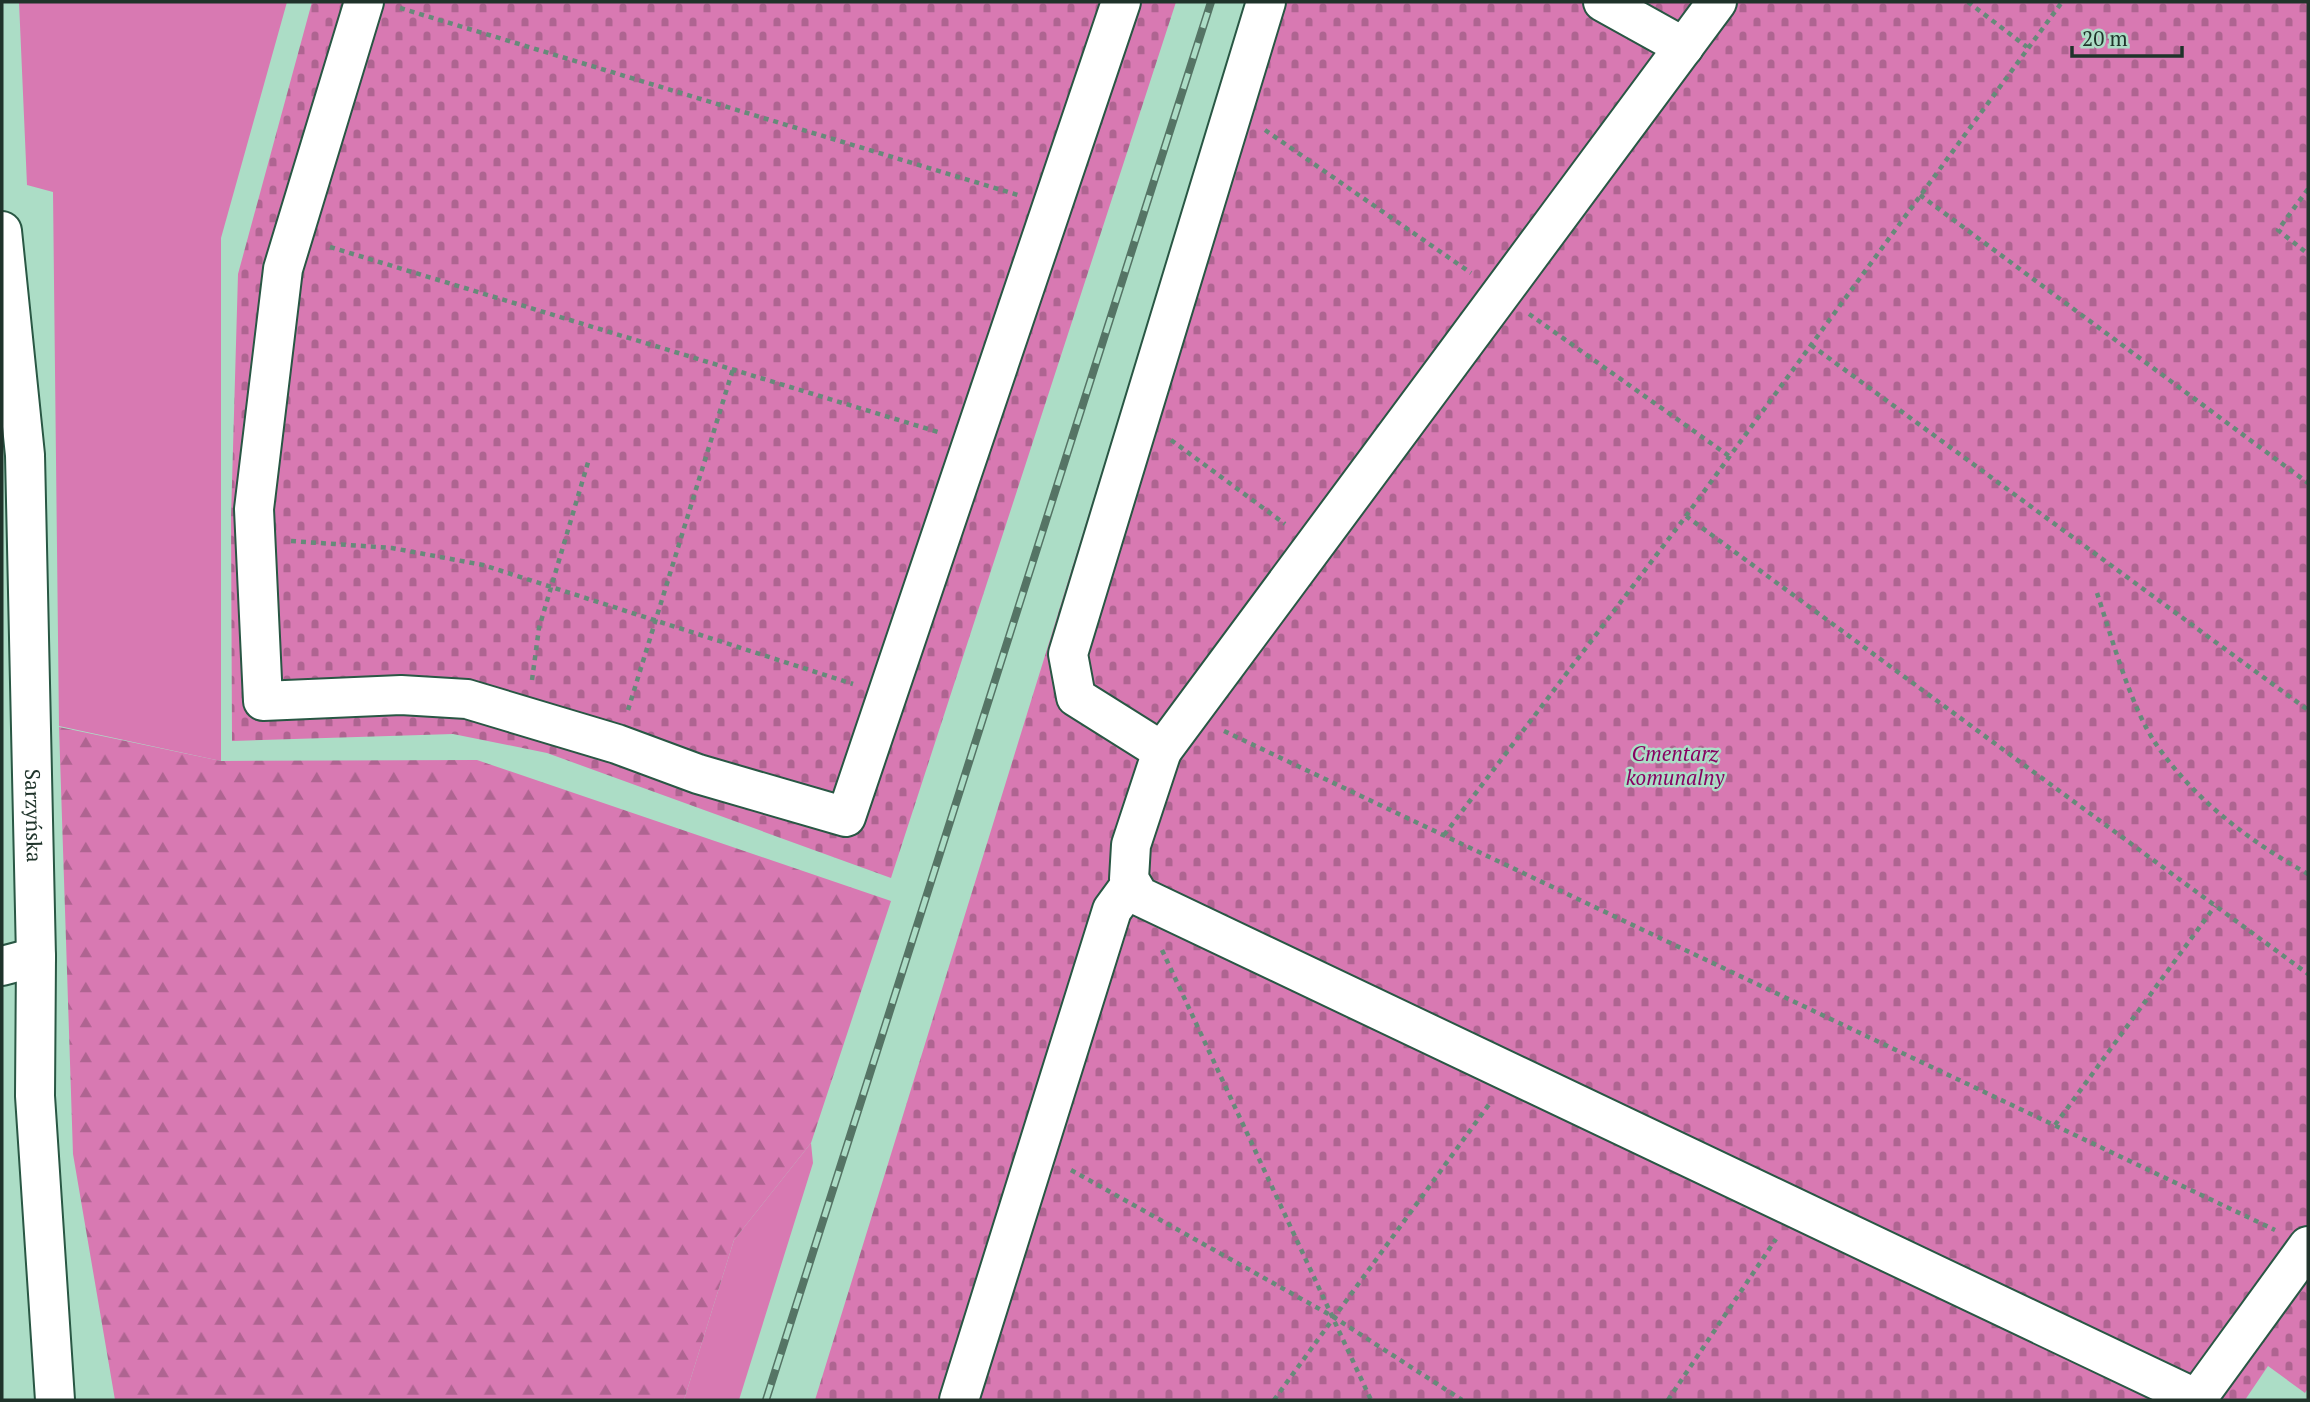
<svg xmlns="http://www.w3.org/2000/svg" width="2310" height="1402" font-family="'PT Serif',serif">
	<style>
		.green { fill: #d879b2 }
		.forest { fill: url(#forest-firs) }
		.cemetery { fill: url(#cemetery-stones) }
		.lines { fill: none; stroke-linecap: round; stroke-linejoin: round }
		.minor-casing { stroke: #295744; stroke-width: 42 }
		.path { stroke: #678a7a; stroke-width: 4.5; stroke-dasharray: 5 5; stroke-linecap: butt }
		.minor { stroke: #fff; stroke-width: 38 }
		.rail-casing { stroke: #557465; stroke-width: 8 }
		.rail { stroke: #acddc6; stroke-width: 5; stroke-dasharray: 16; stroke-linecap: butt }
		.labels { text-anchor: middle; stroke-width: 5; stroke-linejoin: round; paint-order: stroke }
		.park-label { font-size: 21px; font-style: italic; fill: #870162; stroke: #acddc6 }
		.street-label { font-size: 21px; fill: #1f332a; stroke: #acddc6 }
	</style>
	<defs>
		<pattern id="forest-firs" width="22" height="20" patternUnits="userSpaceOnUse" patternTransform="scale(1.75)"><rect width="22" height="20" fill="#d879b2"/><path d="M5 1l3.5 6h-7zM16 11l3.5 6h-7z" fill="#af6491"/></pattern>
		<pattern id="cemetery-stones" width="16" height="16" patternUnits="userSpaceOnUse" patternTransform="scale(1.75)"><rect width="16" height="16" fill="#d879b2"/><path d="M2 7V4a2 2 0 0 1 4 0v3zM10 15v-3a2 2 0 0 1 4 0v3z" fill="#af6491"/></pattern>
	</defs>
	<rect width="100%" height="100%" fill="#acddc6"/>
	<path class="green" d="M19 2H287L221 238V761L59 726 53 192 27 185Z
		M811 1143 813 1163 739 1400H684L734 1240Z"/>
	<path class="forest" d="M59 727 221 761 477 760 891 901 811 1143 734 1240 684 1400H115L73 1154Z"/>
	<path class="cemetery" d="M312 2H1176L891 878 547 753 453 734 232 741 231 518 238 274Z
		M1247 2H2308V1388L2305 1393 2268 1366 2245 1400H815Z"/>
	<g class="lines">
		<defs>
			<g id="minor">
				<path d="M364 2 283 269 254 509 263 701 401 695 467 699 617 744 698 774 846 817 1121 2"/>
				<path d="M1266 2 1068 654 1076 697 1162 751 1131 845 1129 879 1139 896 2199 1400"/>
				<path d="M1603 2 1684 47"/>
				<path id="s1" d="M2 231 25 455 36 957 35 1096 55 1400"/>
				<path d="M1162 751 1717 2"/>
				<path d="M2 966 36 957"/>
				<path d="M959 1400 1112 910 1131 884"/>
				<path d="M2196 1400 2308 1246"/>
			</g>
		</defs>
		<use href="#minor" class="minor-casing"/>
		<path class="path" d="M1968 2 2027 47
			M400 8 1018 195
			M1265 130 1471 273
			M2308 189 2278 230 2308 254
			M1920 195 2308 483
			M330 247 938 432
			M1529 314 1729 456
			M1811 345 2308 710
			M1171 440 1285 524
			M1686 516 2308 974
			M291 541 392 548 483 565 853 684
			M2097 593C2112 638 2131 709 2158 747 2197 802 2251 842 2308 874
			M532 680 539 628 589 459
			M628 710 733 369
			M1224 731 2275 1230
			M1444 835 1686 516 2062 2
			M1162 950 1371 1400
			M2055 1125 2215 906
			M1071 1170 1332 1316 1462 1400
			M1274 1400 1490 1103
			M1668 1400 1776 1239"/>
		<use href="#minor" class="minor"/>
		<defs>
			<path id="rail" d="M766 1400 1211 2"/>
		</defs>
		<use href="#rail" class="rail-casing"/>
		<use href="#rail" class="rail"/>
	</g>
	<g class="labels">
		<g class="park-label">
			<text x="1675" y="761">Cmentarz<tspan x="1675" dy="24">komunalny</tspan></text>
		</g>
		<g class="street-label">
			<text dy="7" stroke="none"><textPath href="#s1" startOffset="586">Sarzyńska</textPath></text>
		</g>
	</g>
	<rect width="2310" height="1402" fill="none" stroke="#1f332a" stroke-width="7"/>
	<path d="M2072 46v10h110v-10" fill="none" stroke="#1f332a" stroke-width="3.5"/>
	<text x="2082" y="46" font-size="21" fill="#1f332a" stroke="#acddc6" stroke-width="5" paint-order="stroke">20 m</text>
</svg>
